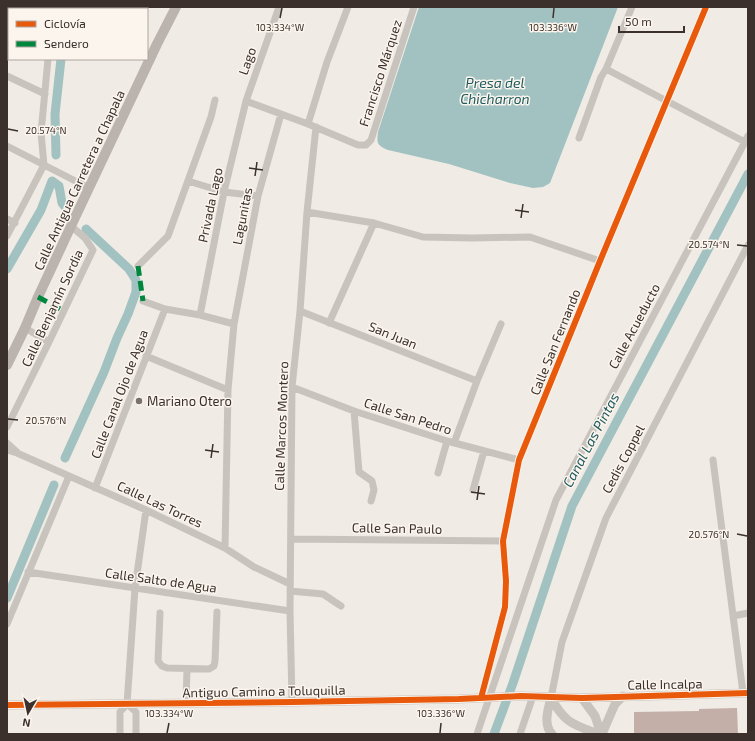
<svg xmlns="http://www.w3.org/2000/svg" width="755" height="741" font-family="'Exo 2',sans-serif">
	<style>
		.water { fill: #a1c2c1 }
		.lines { fill: none; stroke-linecap: round; stroke-linejoin: round }
		.canal { stroke: #a1c2c1; stroke-width: 9 }
		.building { fill: #c3afa7 }
		.minor { stroke: #c9c3be; stroke-width: 7 }
		.tertiary { stroke: #c9c3be; stroke-width: 9 }
		.secondary { stroke: #bab3ae; stroke-width: 10 }
		.quiet { stroke: #00873e; stroke-width: 5; stroke-dasharray: 10 5; stroke-linecap: butt }
		.cycleway-casing { stroke: #fbf5ee; stroke-width: 8 }
		.cycleway { stroke: #e8590c; stroke-width: 6 }
		.ticks { fill: none; stroke: #3b302b; stroke-width: 1.5 }
		.poi-dot { fill: #7a716c; stroke: #fbf5ee; stroke-width: 1.5 }
		.labels { text-anchor: middle; stroke-width: 3; stroke-linejoin: round; paint-order: stroke }
		.street-label { font-size: 13px; fill: #3b302b; stroke: #fbf5ee }
		.poi-label { font-size: 13px; fill: #3b302b; stroke: #fbf5ee; text-anchor: start }
		.water-label { font-size: 14px; font-style: italic; fill: #1f5a5e; stroke: #fbf5ee }
		.ticks-label { font-size: 10px; text-anchor: middle; fill: #3b302b; stroke: #fbf5ee; stroke-width: 3; stroke-linejoin: round; paint-order: stroke }
	</style>
	<rect width="100%" height="100%" fill="#f0ebe5"/>
	<path class="water" d="M419 7H618L550 183 543 187 533 188 510 183 449 164 388 150C376 145 377 143 378 132Z"/>
	<g class="lines">
		<path class="canal" d="M66 9V7
			M56 155 55 114 61 59
			M7 269 41 210 52 181 59 186 62 203 66 208
			M65 458 104 372 117 338 128 314 136 292V280L129 269 86 229
			M7 598 54 485
			M494 734 513 683 572 506 748 174"/>
	</g>
	<path class="building" d="M737 708 738 734H634V712L699 711V709Z"/>
	<g class="lines">
		<path class="minor" d="M19 7 23 9
			M53 9 54 7
			M606 69 745 142
			M7 76 45 94
			M246 101 308 124 358 145H366L371 140 414 7
			M308 124 327 62 348 7
			M579 138 601 77 606 69 632 7
			M7 146 89 188
			M188 181 224 192 258 196
			M307 212 374 223 423 237 472 238 530 237 600 261
			M7 219 15 223
			M7 236 44 165 41 133 48 59
			M138 266 168 236 211 117 215 100
			M143 301 165 309 200 315 234 324
			M300 311 477 381
			M200 315 224 192 246 101 279 7
			M329 323 374 223
			M25 328 49 342
			M146 356 228 390
			M292 387 354 411 447 441 519 460
			M354 411 359 472 372 481 374 490 371 501
			M7 427 49 342 93 250 85 238 71 226
			M7 443 17 452
			M454 443 477 381 501 324
			M7 450 17 453 146 510 225 548 254 567 290 584
			M713 460 743 693
			M438 473 447 441
			M95 488 165 309
			M473 490 484 451
			M291 539 503 541
			M225 548 228 390 234 324 258 196 281 114
			M28 572 290 611
			M290 591 323 594 341 606
			M160 613 158 661 162 666 167 668 209 669 214 666 215 661 217 612
			M733 616 748 613
			M7 624 69 476
			M481 698 505 607 506 581 503 541 519 460 600 261 706 7
			M551 698 562 642 606 518 748 245
			M292 702 290 611 292 387 300 311 307 212 316 127
			M186 703 187 669
			M127 704 136 712V734
			M120 734V712L127 704 135 588 146 510
			M477 734 556 500 748 136
			M520 734 533 696"/>
		<path class="tertiary" d="M551 698C565 723 572 724 598 734
			M551 698C548 709 543 725 552 734
			M582 698 595 716 601 734
			M7 705 292 702 459 699 521 696 582 698 748 693
			M602 734 615 704 623 696"/>
		<path class="secondary" d="M7 365 25 328 38 297 71 226 157 44 176 7"/>
		<path class="quiet" d="M138 266 143 301
			M38 297 64 311"/>
		<defs>
			<path id="cycleway" d="M481 698 505 607 506 581 503 541 519 460 600 261 706 7
				M7 705 292 702 459 699 521 696 582 698 748 693"/>
		</defs>
		<use href="#cycleway" class="cycleway-casing"/>
		<use href="#cycleway" class="cycleway"/>
	</g>
	<path class="ticks" d="M280 18 282 8M553 18 554 8M8 129 18 131M249 168 263 170M255 176 257 162M515 210 529 212M521 218 523 204M737 245 747 246M8 419 18 420M205 450 219 452M211 458 213 444M471 492 485 494M477 500 479 486M737 534 747 536M167 733 169 723M440 733 441 723"/>
	<circle class="poi-dot" cx="139" cy="401" r="4"/>
	<g class="labels">
		<g class="street-label">
			<text transform="translate(247 61) rotate(-71)" y="5">Lago</text>
			<text transform="translate(380 73) rotate(-72)" y="5">Francisco Márquez</text>
			<text transform="translate(79 180) rotate(-65)" y="5">Calle Antigua Carretera a Chapala</text>
			<text transform="translate(210 205) rotate(-78)" y="5">Privada Lago</text>
			<text transform="translate(242 216) rotate(-79)" y="5">Lagunitas</text>
			<text transform="translate(52 308) rotate(-65)" y="5">Calle Benjamín Sordia</text>
			<text transform="translate(634 326) rotate(-62)" y="5">Calle Acueducto</text>
			<text transform="translate(393 335) rotate(22)" y="5">San Juan</text>
			<text transform="translate(555 342) rotate(-68)" y="5">Calle San Fernando</text>
			<text transform="translate(119 394) rotate(-69)" y="5">Calle Canal Ojo de Agua</text>
			<text transform="translate(408 416) rotate(18)" y="5">Calle San Pedro</text>
			<text transform="translate(281 426) rotate(-88)" y="5">Calle Marcos Montero</text>
			<text transform="translate(623 459) rotate(-62)" y="5">Cedis Coppel</text>
			<text transform="translate(160 504) rotate(25)" y="5">Calle Las Torres</text>
			<text transform="translate(397 528) rotate(1)" y="5">Calle San Paulo</text>
			<text transform="translate(161 580) rotate(8)" y="5">Calle Salto de Agua</text>
			<text transform="translate(665 684) rotate(-1)" y="5">Calle Incalpa</text>
			<text transform="translate(264 691) rotate(-1)" y="5">Antiguo Camino a Toluquilla</text>
		</g>
		<g class="poi-label">
			<text x="147" y="406">Mariano Otero</text>
		</g>
		<g class="water-label">
			<text x="495" y="88">Presa del<tspan x="495" dy="16">Chicharron</tspan></text>
			<text transform="translate(591 440) rotate(-62)" y="5">Canal Las Pintas</text>
		</g>
	</g>
	<g class="ticks-label">
		<text x="280" y="31">103.334°W</text>
		<text x="553" y="31">103.336°W</text>
		<text x="46" y="134">20.574°N</text>
		<text x="709" y="248">20.574°N</text>
		<text x="46" y="424">20.576°N</text>
		<text x="709" y="538">20.576°N</text>
		<text x="169" y="717">103.334°W</text>
		<text x="441" y="717">103.336°W</text>
	</g>
	<rect width="755" height="741" fill="none" stroke="#3b302b" stroke-width="16"/>
	<rect x="8" y="8" width="140" height="52" fill="#fbf5ee" stroke="#aea6a0"/>
	<rect x="16" y="21" width="20" height="6" fill="#e8590c" stroke="#aea6a0"/>
	<text x="44" y="28" font-size="12" fill="#3b302b">Ciclovía</text>
	<rect x="16" y="41" width="20" height="6" fill="#00873e" stroke="#aea6a0"/>
	<text x="44" y="48" font-size="12" fill="#3b302b">Sendero</text>
	<g transform="translate(28 713) rotate(189)" stroke="#fbf5ee" stroke-width="3" paint-order="stroke">
	<path d="M0-3L7 15L0 10L-7 15Z" fill="#3b302b"/>
	<text y="-6" font-size="11" font-weight="bold" text-anchor="middle" fill="#3b302b">N</text>
	</g>
	<path d="M619 26v6h65v-6" fill="none" stroke="#3b302b" stroke-width="2"/>
	<text x="625" y="26" font-size="12" fill="#3b302b" stroke="#fbf5ee" stroke-width="3" paint-order="stroke">50 m</text>
</svg>
